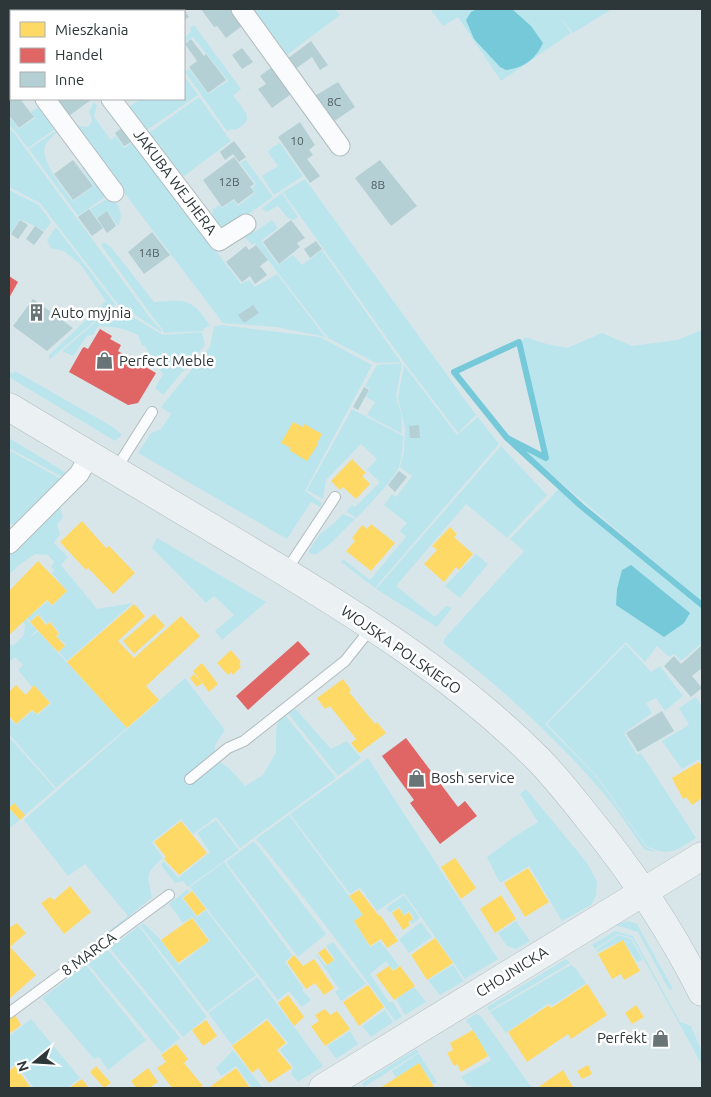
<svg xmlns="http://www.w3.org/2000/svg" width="711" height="1097" font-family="Ubuntu,sans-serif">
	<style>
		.green { fill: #bbe5ed }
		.water { fill: #75c9d8 }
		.homes { fill: #ffd966 }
		.shops { fill: #e06666 }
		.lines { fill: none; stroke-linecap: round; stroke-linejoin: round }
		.stream { stroke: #75c9d8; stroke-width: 6 }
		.building { fill: #b4d0d5 }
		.lane-casing { stroke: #b1bcbf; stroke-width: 12 }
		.street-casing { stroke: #b1bcbf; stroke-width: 21 }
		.secondary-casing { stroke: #b1bcbf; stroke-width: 29 }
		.lane { stroke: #f9fbfc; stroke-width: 10 }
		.street { stroke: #f9fbfc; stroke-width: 19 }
		.secondary { stroke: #ebf0f2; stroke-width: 28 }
		.labels { text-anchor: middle; stroke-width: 5; stroke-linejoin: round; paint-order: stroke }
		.number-label { font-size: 12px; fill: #4f5d60 }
		.street-label { font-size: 15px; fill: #2d3739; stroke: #fff }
		.poi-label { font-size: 15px; fill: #2d3739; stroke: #fff; text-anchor: start }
	</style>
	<rect width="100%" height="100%" fill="#d8e6e9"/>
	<path class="green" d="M249 9H335L340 15 284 57Z
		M430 9H612L573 33 559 16 571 33 501 81 458 17 443 26Z
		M194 25 241 89 233 96C237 101 251 114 246 122 244 125 238 128 235 130L232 129 227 131 185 72 189 69 208 94 228 81 193 37 184 43V36L186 37 191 31 190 28Z
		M184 76 198 95 144 132 126 109 139 100V99H184Z
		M199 97 231 141 184 176 181 174H176L146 135Z
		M53 99C62 110 71 127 87 127L92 122 91 116 89 112 94 102 97 105 94 117 111 140 116 136 124 148 133 142 241 284 249 280 255 287 277 274 326 338 321 336 276 327 223 323Z
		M41 105 59 126 28 148 9 124V116L19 129 35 118 31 112Z
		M11 129 151 319 161 330V332L117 303 40 203 9 187V131Z
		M57 130 58 131C54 136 47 140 45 146 40 161 64 190 73 201L94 186 82 168 86 163 109 194 78 216 29 149Z
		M280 143 303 176 274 195 262 176 278 166 268 152 271 148Z
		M246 160 273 197 228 228 216 226 212 216 213 209 219 205 222 208 234 200 238 206 255 193 252 188 256 184 240 163Z
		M305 179 476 415 458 433 404 362 283 192Z
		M9 190 39 205 51 222 45 231 20 219 10 234Z
		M282 193 298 217 294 220 288 218 278 206 266 212 262 208Z
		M112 196C119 206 124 214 118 226L107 211 96 218 90 209Z
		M272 220 278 228 261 241 278 265 293 255 302 265 322 250 401 362 376 363 328 338 255 243 252 245 242 234 251 227 255 232Z
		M56 227 115 304 49 360V355L106 301 80 264 64 251 51 248 47 240Z
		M104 242 111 247 154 302C184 300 192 297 210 326L204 328 203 331 164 333 163 330 154 319 101 245Z
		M114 306 163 335 202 332 205 345 163 395 155 388 163 374 151 358 146 347 142 345 138 335C124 328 114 327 98 326L93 335 87 336 73 356 62 351Z
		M222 325 320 337 372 365 305 491 322 503 320 507 311 502 287 539 138 453 151 433 161 429 171 414 161 407 210 347 214 327Z
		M702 330V602L514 443 547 458 521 343 525 337 547 344 567 348 602 333 632 346 677 340Z
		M402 363 396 397 401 413 402 434 367 415 375 402 366 397 370 389 365 386 377 365Z
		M404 365 457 435 478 417 499 444 375 588 341 562 343 559 370 580 406 537 400 531 407 523 384 505 392 494 396 497 412 476 400 467 404 452 405 429 398 398Z
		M9 371 13 374 15 371 113 427 122 435 115 441 9 377Z
		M352 409 403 436C403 447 402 457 399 467 395 478 365 510 356 518L346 511 352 505 355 507 380 482 367 470 377 459 361 444 326 480 323 499 307 490Z
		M9 438 60 469 65 472 64 478 9 448Z
		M501 446 547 495 507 538 466 504 396 586 435 617 446 606 452 608 437 627 376 589Z
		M9 450 61 479 14 524H9Z
		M559 489 702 608V646L701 644 681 661 674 654 669 657 657 646 645 662 626 642 545 724 596 776 646 847 657 852 645 850C632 832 619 812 605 795 557 739 502 688 444 644V639L524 551 510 539Z
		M59 505 63 517 57 525 60 534 54 543 68 557 61 565 97 609 133 603 67 661 59 652 66 645 57 637 60 634 50 621 47 624 38 614 30 622 27 618 48 601 52 606 67 591 52 573 54 570 51 567 54 562 48 555 35 554 19 565 11 573 9 572V554Z
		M343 514 355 519 331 543 317 554H310L309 550 321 533 332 525Z
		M157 538 266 602 222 640 215 631 234 615 214 596 206 603 152 548Z
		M476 554 488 564 460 598 445 586Z
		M26 619 37 630 27 640 38 631 127 728 56 788 9 734V718L16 725 32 711 38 715 51 703 34 685 32 687 18 670 23 665 15 657 9 662V643L13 646 24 635 25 625 23 622Z
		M626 644 651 672 660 666 683 696 665 711 656 698 646 703 652 713 624 733 637 755 641 753 696 838C675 851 670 857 646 846L597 776 547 724Z
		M185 678 225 730 215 745V759L229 768 245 786 263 775 276 752V732L278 720 284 714 336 778 240 848 216 817 193 834 181 819 152 842 163 858C145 874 147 874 152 897L110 933 104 935 128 916 85 864 68 876 24 820Z
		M696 697 702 706V764L699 759 682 769 662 741 689 725 679 708Z
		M293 706 331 749 347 741 361 758 338 776 287 712Z
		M10 738 55 789 9 829V809L18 818 9 807V739Z
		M368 758 498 959 465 979 404 893 377 911 360 887 350 894 290 814Z
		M526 789 588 864 597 882 596 896 591 905 562 921 529 866 500 883 487 857 514 837 538 822 520 794Z
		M289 815 363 915 354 921 370 947 380 941 399 966 393 970 386 961 370 974 389 1002H393L402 1017 395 1021C352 958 305 898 256 839Z
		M216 820 239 850 188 887 183 881 175 883 161 865 164 861 178 878 210 852 197 833Z
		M254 841 326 934 298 957 226 862Z
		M224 862 292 955 285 962 303 988 302 990 311 1000 302 1007 289 991 278 1000 190 887Z
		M188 889 190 891 182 898 197 917 206 910 256 975 207 1012 140 925 143 923 160 939 179 965 210 940 192 917 183 923 169 904Z
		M404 895 420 918 412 924 410 922 414 918 409 911 404 915 399 907 390 913 386 908Z
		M516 921 530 941 516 949 507 946 498 933Z
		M628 921 637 924 673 989 669 990 638 932 615 925Z
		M421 922 432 937 409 953 399 939Z
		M139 926 207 1017 183 1037 110 948Z
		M615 931 633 936 680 1022 691 1026 702 1052V1065L632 938 618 934 595 949 592 945Z
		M618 935 631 939 643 960 637 962 623 940 598 952 596 950Z
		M333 942 366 984 341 1001 335 992 339 989 316 955 317 954 326 966 335 960 326 946Z
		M108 950 180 1038 162 1053 88 964Z
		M566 959 570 963 489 1011 487 1007Z
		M86 965 146 1040 108 1070 99 1057 94 1059 42 998Z
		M453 965 464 981 440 995 428 980Z
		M571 965 576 969 586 983 552 1006 549 1003 506 1033 490 1012Z
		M257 977 323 1066 298 1082 291 1074 293 1067 280 1050 288 1043 267 1018 232 1045 208 1013Z
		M414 987 426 1002 405 1015 396 999Z
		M385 1010 393 1022 371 1037 362 1026Z
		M476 1014 480 1015 532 1088H473L470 1085 468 1086 461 1077 491 1060 469 1024 475 1020 468 1024 466 1020Z
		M31 1019 80 1078 67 1088H34L16 1064 9 1069V1036Z
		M350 1031 358 1044 336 1059 327 1046Z
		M233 1050 263 1088H252L236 1066 221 1076 216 1068Z
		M415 1050H417L419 1052 364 1087 362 1083Z
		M419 1053V1054L437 1082 433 1084 419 1063 396 1078 392 1071Z"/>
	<path class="water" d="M477 9H512L531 26 543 43C536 59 524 68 506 70L500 67 474 39 466 20 471 12Z
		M631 565 690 613 684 623 664 637 616 605 617 589 622 570Z"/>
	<path class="homes" d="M293 422 303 427 304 424 322 434 317 443 318 444 307 461 289 450 291 448 281 443Z
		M352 459 366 473 362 476 370 484 356 499 343 487 340 490 331 481Z
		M82 521 106 548 109 546 135 573 113 594 88 568 86 570 60 542Z
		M371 524 395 543 371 571 346 551 355 541 352 538 362 525 367 529Z
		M450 527 457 534 454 537 473 554 459 570 456 567 444 582 424 564 437 550 432 546Z
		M38 561 67 591 52 605 47 600 9 635V591Z
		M134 604 145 616 118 641 134 658 181 616 200 636 146 686 159 700 127 728 67 662Z
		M154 614 165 626 134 654 123 641Z
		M38 615 46 625 50 622 59 634 56 636 65 646 58 652 30 622Z
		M231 650 241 662 239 664 241 667 233 675 231 672 228 675 217 663Z
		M202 663 218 684 209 692 193 671Z
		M194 674 202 683 197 687 190 678Z
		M343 679 351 690 349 692 375 724 377 722 386 733 359 753 351 743 356 739 330 706 325 709 317 698Z
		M16 685 26 695 34 685 50 703 37 714 32 710 16 724 9 716V692Z
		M699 762 702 767V798L692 805 686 797 683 799 672 778Z
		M14 803 25 815 20 820 9 808Z
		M181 821 207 853 179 875 164 859 166 857 154 842Z
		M455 858 476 888 461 899 441 867Z
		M528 868 549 902 525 917 504 883Z
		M70 886 91 912 64 934 41 903 50 897 54 900Z
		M359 890 379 916 380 915 398 941 387 948 381 939 370 946 354 921 363 915 349 896Z
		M192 891 206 909 197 916 183 898Z
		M501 895 516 919 495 933 480 909Z
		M399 908 404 916 409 912 413 919 408 922 410 925 403 930 392 913Z
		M192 918 209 941 178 963 161 940Z
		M17 923 26 933 10 947 36 975 9 999V928Z
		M435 938 453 963 427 980 411 955Z
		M623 940 640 971 624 980 621 974 612 979 598 954Z
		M325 948 334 960 327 965 318 953Z
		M294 955 303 966 314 959 334 988 324 995 315 983 306 989 287 962Z
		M389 966 393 971 400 966 415 986 394 1000 376 975Z
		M587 984 607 1015 571 1039 568 1034 527 1062 508 1032 549 1005 551 1008Z
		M368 985 384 1007 359 1026 343 1002Z
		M288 995 304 1017 294 1026 278 1003Z
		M636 1005 644 1017 632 1024 625 1013Z
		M325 1009 330 1015 337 1011 350 1029 325 1046 311 1026 319 1021 315 1015Z
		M15 1015 21 1025 9 1034V1020Z
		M206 1020 217 1036 203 1046 192 1030Z
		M267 1020 286 1043 277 1050 292 1068 269 1083 258 1068 252 1073 232 1046Z
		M473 1030 488 1056 461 1072 457 1064 454 1066 447 1053 453 1050 450 1043Z
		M176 1044 188 1059 184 1063 203 1086 200 1088H172L157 1068 166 1062 161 1055Z
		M419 1063 434 1087 432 1088H380Z
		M588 1065 592 1074 582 1079 577 1071Z
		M15 1066 31 1088H9V1071Z
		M96 1066 111 1083 104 1088 90 1072Z
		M148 1068 158 1082 149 1088H136L131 1081Z
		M236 1068 250 1088H212L211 1086Z
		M563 1070 573 1087 537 1088Z
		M82 1079 89 1088H69Z"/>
	<path class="shops" d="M9 276 18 282 9 298Z
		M100 329 112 336 110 339 121 345 118 351 156 373 138 403 128 405 69 372 82 349 84 347 88 349Z
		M298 641 310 654 248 710 236 696Z
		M406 738 458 807 465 801 477 816 440 844 410 803 414 800 382 756Z"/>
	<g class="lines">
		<path class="stream" d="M507 438 546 458 519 342 454 372 507 438 581 506 702 605"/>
	</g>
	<path class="building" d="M11 9H44L45 11H11V41L9 42V10Z
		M145 9H184L189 17 184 20V11H147Z
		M201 9H234L243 25 226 38 217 26 214 27Z
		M191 39 204 56 206 54 226 80 208 93 189 67 197 61 185 44Z
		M311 41 328 65 320 70 312 57 294 70 287 59Z
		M242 48 253 62 242 69 232 55Z
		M272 67 291 94 272 108 258 89 266 84 260 76Z
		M338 82 355 107 330 124 313 97Z
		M10 86 11 99H20L34 117 19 128 9 115Z
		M57 99H92L69 116Z
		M300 122 315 145 309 150 313 155 307 159 320 176 310 183 278 137Z
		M123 127 133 141 124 146 115 133Z
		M234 141 246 157 239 162 233 154 225 160 220 152Z
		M234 157 254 184 250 187 254 192 238 204 234 199 222 207 203 180Z
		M73 160 93 186 73 200 54 174Z
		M380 160 417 206 391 226 355 178Z
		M89 209 103 228 92 236 78 217Z
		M107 211 116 226 107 233 97 218Z
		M20 220 28 225 18 239 11 234Z
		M291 220 305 238 297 243 300 247 279 264 263 242Z
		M35 226 44 232 34 245 26 239Z
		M152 232 170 255 144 274 128 252Z
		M316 241 322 249 310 258 304 249Z
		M256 245 268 260 260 266 267 275 255 284 250 276 242 282 226 262 246 246 249 250Z
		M33 299 73 328 47 351 13 326Z
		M253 305 259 313 244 323 238 315Z
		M364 387 369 390 358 410 353 407Z
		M419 425 420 438H410L409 426Z
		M399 471 407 477 395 492 388 485Z
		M701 646 702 668 692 676 702 688 691 697 664 666 674 656 681 664Z
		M662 711 674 731 638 752 626 733Z"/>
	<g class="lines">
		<defs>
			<path id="lane" d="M116 469 152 412
				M286 571 335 497
				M190 779 228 748 244 741 345 661 372 627
				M9 1013 169 895"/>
			<path id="street" d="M241 9 340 146
				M109 11 114 9
				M9 55 11 54
				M45 99 114 192
				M111 99 219 241 246 224
				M9 544 79 474 90 455"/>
			<path id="secondary" d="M9 407C90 455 171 503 252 552 354 613 456 676 540 761 557 779 573 799 588 818 632 872 671 930 702 992
				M323 1088 702 856"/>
		</defs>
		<use href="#lane" class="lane-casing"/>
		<use href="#street" class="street-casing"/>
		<use href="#secondary" class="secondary-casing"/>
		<use href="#lane" class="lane"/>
		<use href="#street" class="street"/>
		<use href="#secondary" class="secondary"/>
	</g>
	<defs>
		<symbol id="building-bare" viewBox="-9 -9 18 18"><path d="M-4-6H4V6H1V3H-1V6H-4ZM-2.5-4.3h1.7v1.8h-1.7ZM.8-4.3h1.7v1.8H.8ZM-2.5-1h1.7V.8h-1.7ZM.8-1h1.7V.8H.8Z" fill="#697477" stroke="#fff" stroke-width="2.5" paint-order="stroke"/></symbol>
		<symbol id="shop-bare" viewBox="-9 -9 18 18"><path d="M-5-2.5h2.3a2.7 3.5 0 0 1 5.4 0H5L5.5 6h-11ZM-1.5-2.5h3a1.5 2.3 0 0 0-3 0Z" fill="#697477" stroke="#fff" stroke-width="2.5" paint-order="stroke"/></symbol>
	</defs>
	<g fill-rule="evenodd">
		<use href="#building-bare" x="24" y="300" width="25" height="25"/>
		<use href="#shop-bare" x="92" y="348" width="25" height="25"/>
		<use href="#shop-bare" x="404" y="766" width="25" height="25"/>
		<use href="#shop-bare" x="648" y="1026" width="25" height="25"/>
	</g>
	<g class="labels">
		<g class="number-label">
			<text x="334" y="106">8C</text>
			<text x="297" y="145">10</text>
			<text x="229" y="186">12B</text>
			<text x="378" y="189">8B</text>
			<text x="149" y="257">14B</text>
		</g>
		<g class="street-label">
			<text transform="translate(175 182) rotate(53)" y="5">JAKUBA WEJHERA</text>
			<text transform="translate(401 650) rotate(35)" y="5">WOJSKA POLSKIEGO</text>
			<text transform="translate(89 954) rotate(-36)" y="5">8 MARCA</text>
			<text transform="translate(512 972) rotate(-32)" y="5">CHOJNICKA</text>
		</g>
		<g class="poi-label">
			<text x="51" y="318">Auto myjnia</text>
			<text x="119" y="366">Perfect Meble</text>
			<text x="431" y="783">Bosh service</text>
			<text x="647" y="1043" text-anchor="end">Perfekt</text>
		</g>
	</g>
	<rect width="711" height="1097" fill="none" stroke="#2d3739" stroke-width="20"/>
	<rect x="10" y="10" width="175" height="90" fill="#ffffff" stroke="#abafb0"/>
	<rect x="20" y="22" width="25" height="15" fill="#ffd966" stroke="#abafb0"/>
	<text x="55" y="35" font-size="15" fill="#2d3739">Mieszkania</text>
	<rect x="20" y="48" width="25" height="15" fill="#e06666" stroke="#abafb0"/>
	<text x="55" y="60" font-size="15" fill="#2d3739">Handel</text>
	<rect x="20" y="72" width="25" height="15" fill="#b4d0d5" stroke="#abafb0"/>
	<text x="55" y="85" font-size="15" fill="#2d3739">Inne</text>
	<g transform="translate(35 1062) rotate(252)" stroke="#ffffff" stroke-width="4" paint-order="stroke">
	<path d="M0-4L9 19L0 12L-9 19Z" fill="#2d3739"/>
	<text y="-8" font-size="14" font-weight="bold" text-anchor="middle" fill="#2d3739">N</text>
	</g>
</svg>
